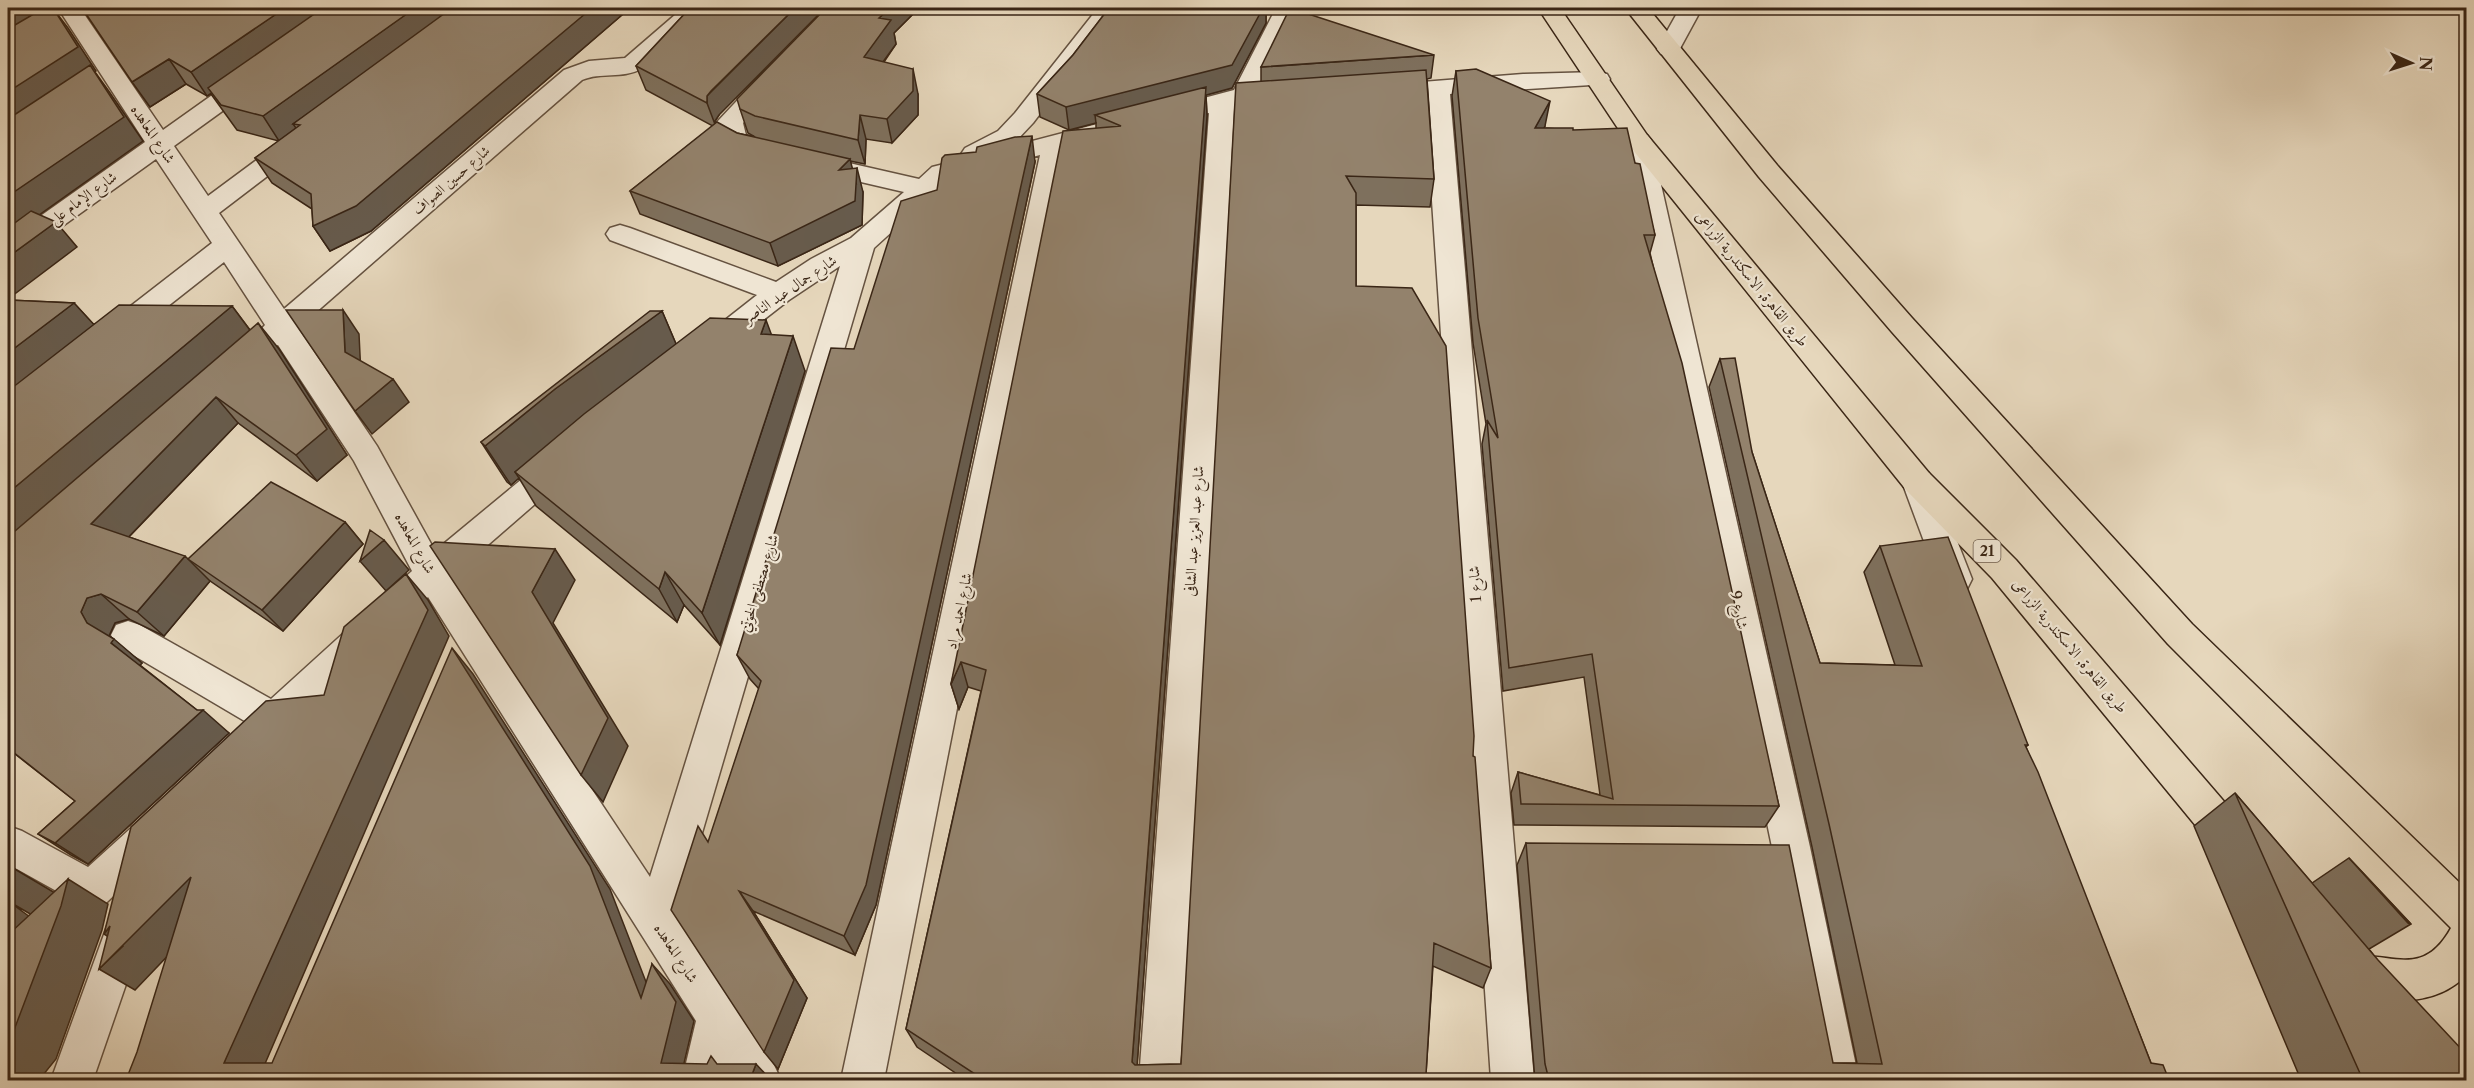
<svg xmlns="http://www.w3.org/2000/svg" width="2474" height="1088" font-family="'Libre Caslon Text',Amiri,serif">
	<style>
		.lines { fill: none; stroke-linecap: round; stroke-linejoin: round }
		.minor-casing { stroke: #655240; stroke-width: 3 }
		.highway-casing { stroke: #3a2616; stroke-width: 3 }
		.minor { fill: #efe5d3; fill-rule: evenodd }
		.highway { fill: #e6d7bc; fill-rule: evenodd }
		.wall { fill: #7e705d; stroke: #3a2616; stroke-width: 1.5 }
		.shaded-wall { fill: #675b4c; stroke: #3a2616; stroke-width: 1.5 }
		.building { fill: #93826c; stroke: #3a2616; stroke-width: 1.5 }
		.labels { text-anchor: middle; stroke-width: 4.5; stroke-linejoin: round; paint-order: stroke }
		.far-street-label { font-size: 14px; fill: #3a2616; stroke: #efe5d3 }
		.shield { fill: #efe5d3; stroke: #705f4f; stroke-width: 1.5 }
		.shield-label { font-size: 14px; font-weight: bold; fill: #3a2616 }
		.street-label { font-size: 15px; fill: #3a2616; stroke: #efe5d3 }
	</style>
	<rect width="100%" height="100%" fill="#e6d7bc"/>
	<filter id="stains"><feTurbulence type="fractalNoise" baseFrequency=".00333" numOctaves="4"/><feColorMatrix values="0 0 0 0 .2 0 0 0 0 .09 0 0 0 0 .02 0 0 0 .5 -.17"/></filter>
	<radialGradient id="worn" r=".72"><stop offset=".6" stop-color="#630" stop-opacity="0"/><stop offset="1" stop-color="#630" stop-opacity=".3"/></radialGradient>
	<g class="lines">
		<defs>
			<path id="minor" d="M58 8H80L163 130 246 71 255 69 264 71 267 76 264 81 174 146 208 196 289 136 298 133 307 136 311 141 307 146 219 213 284 309 564 70 589 61 625 58 683 8H707C701 17 651 64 641 69 623 79 600 72 582 80L298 328 377 446 435 551 551 455 562 451 573 455 578 463 573 471 451 577 650 877 840 266 789 300 721 353 711 356 701 353 696 346 701 339 757 295 610 240 606 234 610 228 620 225 630 228 776 282 811 259 851 238 904 192 805 169 801 163 805 157 814 155 919 179 932 167 964 159 961 154 965 148 998 131 1015 113 1098 8H1120L1033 123 1016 141 1002 149 1105 122 1114 125 1118 130 1114 135 1067 148 884 1080H841L1040 155 950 179 874 248 677 918 774 1065 781 1080H734L727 1069 724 1080H682L696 1021 428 597 277 739 264 744 251 739 246 728 248 723 116 645 111 635 116 625 128 621 140 625 271 699 412 571 354 461 278 345 267 349 257 346 252 339 265 325 224 262 125 340 115 343 105 340 100 333 105 326 212 243 156 159 18 258 8 261V239L145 142Z
				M1276 8H1298L1258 92 1279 91 1288 93 1291 98 1288 103 1234 109 1182 1080H1139L1209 113 1164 123 1155 121 1152 116 1155 111 1234 90Z
				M1680 8H1702L1677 54 1669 56 1661 54 1657 49Z
				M772 71 781 73 784 78 743 123 746 135 776 146 780 152 776 158C758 162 741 152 725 144L717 122 763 73Z
				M1598 72 1607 74 1610 79 1607 84 1450 94 1534 1080H1491L1425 96 1384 99 1375 97 1372 92 1375 87 1384 85 1523 74Z
				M1638 132 1647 135 1651 140 1810 847 1859 1080H1816L1772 847 1625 140 1629 135Z
				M1918 470 1929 473 1934 482 1972 579 1967 589 1955 593 1943 589 1938 579 1902 482 1907 473Z
				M155 813 169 819 174 831 169 843 23 982 8 988V941L60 893 8 864V826L22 831 88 867 141 819Z
				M124 913 138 918 144 932 93 1080H51L110 918Z"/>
			<path id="highway" d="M1538 8H1560L1647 135 1929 473 2016 560 2252 834 2257 847 2252 860 2238 865 2224 860 1992 578 1907 491 1629 145Z
				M1625 8H1648L1777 165 1912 318 2192 624 2466 889V975C2436 1008 2379 1005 2340 989L2334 975 2340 961C2383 943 2419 986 2451 928L2168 644 1892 332 1759 177Z"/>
		</defs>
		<use href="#minor" class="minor-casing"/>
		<use href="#highway" class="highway-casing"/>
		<use href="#minor" class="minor"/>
		<use href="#highway" class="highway"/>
	</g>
	<path class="wall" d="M82 8H630L371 231 330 251 313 226 312 209 272 183 255 158 279 141 237 130 211 94 207 96 186 84 150 107Z
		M690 8 719 115 715 121 716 123 737 133 755 137 748 133 740 109 826 8H919L894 33 896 44 884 62 918 94V115L892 143 866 139 865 164 850 161 852 169 863 192 862 225 778 266 640 214 630 191 713 126 646 90 636 66Z
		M1109 8H1266V23L1232 88 1206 95 1207 116 1137 1065 1181 1064 1261 81V67L1434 55 1431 78 1427 79 1434 179 1430 207 1356 205V286L1473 756 1491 968 1483 988 1433 966 1426 1074 1446 1080H966L917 1047 906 1029 981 691 968 687 959 709 951 684 1096 128V123L1069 130 1040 117 1037 94 1073 55Z
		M1456 71 1545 126 1544 128 1573 130 1635 163 1655 235 1650 253 1779 806 1765 827 1514 825 1511 793 1518 772 1600 795 1584 677 1503 691 1482 444 1486 424 1473 343 1452 96Z
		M1035 162 876 905 855 955 753 911 807 998 778 1069 709 841 759 689 750 679 737 655 854 349Z
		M8 300 74 303 93 324 232 306 250 330 279 349 347 455 317 481 238 423 129 537 188 559 345 522 363 544 283 631 210 581 164 636 129 619 115 623 109 636 142 663 140 665 197 710 229 733 88 864 71 855 38 834 75 801 15 754 8 761Z
		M662 311 676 344 771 335 805 371 720 645 684 605 677 622 536 506 519 478 511 485 507 482 481 442Z
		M1720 359 1752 452 1820 663 1895 665 1864 572 1880 546 2028 745 2026 747 2151 1063 2169 1080H1535L1517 865 1526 843 1833 1063H1857L1812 847 1709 387Z
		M2235 793 2312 883 2349 858 2411 924 2369 949 2466 1080H2301L2194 826Z"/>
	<path class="shaded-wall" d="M8 8H56V10L55 11 68 28 96 71 95 72 108 90 143 141 8 237Z
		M285 8H335L207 96 191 72Z
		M415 8H461L293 124 296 128 279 141 263 116Z
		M592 8H630L371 231 330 251 313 226Z
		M795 8H825L719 115 715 121 716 127 707 103V96Z
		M890 8H919L894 33 896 44 869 81 864 57 879 18Z
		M1263 8H1266V23L1232 88 1206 95 1207 116 1136 1080 1132 1062 1205 95 1095 115 1096 123 1069 130 1066 107Z
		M169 59 186 84 150 107 132 82Z
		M913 69 918 94V115L892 143 887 119Z
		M1550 101 1545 126 1530 153 1535 128Z
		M860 115 866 139 865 164 858 140Z
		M1032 136 1035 162 876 905 855 955 844 936Z
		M850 159 856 183 839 170Z
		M857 168 863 192 862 225 778 266 770 243Z
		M56 222 77 247 8 299V257Z
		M74 303 98 329 8 400V353Z
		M232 306 252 333 8 542V493Z
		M343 310 359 334 361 375 345 352Z
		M662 311 679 351 515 472 519 478 511 485 485 446 555 389Z
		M766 320 779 355 761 334Z
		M258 323 279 349 347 455 317 481 296 455Z
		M793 336 805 371 720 645 702 613Z
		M393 379 409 402 372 434 355 411Z
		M216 397 238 423 117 549 91 524Z
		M345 522 363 544 283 631 262 610Z
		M384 540 409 570 386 591 360 561Z
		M555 549 575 580 553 623 628 746 603 802 581 775 532 592Z
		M185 556 210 581 164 636 137 612Z
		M665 572 684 605 677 622 659 589Z
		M406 574 428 600 449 636 258 1080 224 1063Z
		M101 594 129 619 115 623 109 636 114 639 142 663 139 666 87 623 81 612 87 598Z
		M452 648 473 674 610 889 660 1018 641 998Z
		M961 662 968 687 959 709 951 684Z
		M203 710 229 733 88 864 55 843Z
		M8 746 16 753 8 761Z
		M13 868 55 893 32 915 8 901V873Z
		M191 877 222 899 135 990 99 969 123 946 104 934 110 926Z
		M68 879 108 904 102 930 56 1059 39 1080H8V1042Z
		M739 891 753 911 807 998 778 1069 764 1052Z
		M8 901 30 917 8 939Z
		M652 964 670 984 694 1021 680 1080 661 1063Z
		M756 1064 771 1080H750Z"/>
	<path class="building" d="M44 8H53L78 47 8 92V29Z
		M82 8H285L191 72 169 59 132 82Z
		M323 8H415L263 116 221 105 208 88Z
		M452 8H592L356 206 313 226 311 194 255 158 300 125 293 124Z
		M690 8H795L711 91 707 96V103L636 66Z
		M826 8H890L879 18 891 20 864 57 913 69V91L887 119 860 115 858 140 755 116 740 109 737 99Z
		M1109 8H1263L1232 65 1066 107 1037 94 1073 55Z
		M1290 8 1434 55 1261 67Z
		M90 65 124 117 8 196V119Z
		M1476 69 1550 101 1535 128H1573V130L1627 128 1635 163 1640 164 1655 235H1644L1682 363 1779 806 1521 804 1518 772 1613 799 1592 654 1509 668 1487 420 1498 438 1478 318 1456 71Z
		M1426 70 1434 179 1346 176 1356 193V286L1412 288 1446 346 1474 736 1473 756 1475 757 1491 968 1434 943 1426 1074 1446 1080H984L906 1029 986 670 961 662 951 684 1063 131 1121 126 1095 115 1206 87 1132 1062 1135 1065 1181 1064 1236 83Z
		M717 122 737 133 850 159 839 170 857 168 855 201 770 243 630 191Z
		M1032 136 866 885 844 936 739 891 794 980 764 1052 671 910 698 826 708 842 761 681 737 655 831 348 854 349 901 201 937 190 942 158 945 155 976 152 977 147 1015 137Z
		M31 211 56 222 8 257V228Z
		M8 300 74 303 8 353Z
		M119 305 232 306 8 493V391Z
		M286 310H343L345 352 393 379 355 411Z
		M650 311H662L555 389 485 446 481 442Z
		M710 318 766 320 761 334 793 336 702 613 665 572 659 589 515 472 584 414Z
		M258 323 327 429 296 455 216 397 91 524 185 556 137 612 101 594 87 598 81 612 87 623 114 639 111 643 197 710H203L55 843 38 834 75 801 8 748V537Z
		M1735 358 1752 452 1820 663 1922 666 1880 546 1948 537 2028 745H2025L2038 772 2151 1063 2163 1065 2169 1080H1549L1545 1064 1526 843 1789 845 1833 1063 1882 1064 1829 824 1720 359Z
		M271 482 345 522 262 610 188 559Z
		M370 530 384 540 360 561Z
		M435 542 555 549 532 592 608 718 581 775 430 546Z
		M406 574 428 610 224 1063H272L452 648 590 866 641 998 652 964 676 1002 661 1063 707 1064 711 1056 717 1064H756L750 1080H126L137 1052 191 877 99 969 110 926 104 934 131 827 266 701 324 695 344 627Z
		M2235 793 2378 960 2466 1054V1080H2363Z
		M2349 858 2411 924 2408 923Z
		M8 865 13 868 8 873Z
		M68 879 61 906 11 1038 8 1042V935Z"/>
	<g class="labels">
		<g class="far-street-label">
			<text transform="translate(451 180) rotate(-41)" y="5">شارع حسين الصواف</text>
		</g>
		<rect class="shield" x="1973.5" y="540" width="27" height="22" rx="4.5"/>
		<g class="shield-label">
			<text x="1987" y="556">21</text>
		</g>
		<g class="street-label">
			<text transform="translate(153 134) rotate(56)" y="5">شارع المعاهده</text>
			<text transform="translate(83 198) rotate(-36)" y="5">شارع الإمام على</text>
			<text transform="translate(1752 279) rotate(51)" y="5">طريق القاهرة, الاسكندرية الزراعى</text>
			<text transform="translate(790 289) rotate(-34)" y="5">شارع جمال عبد الناصر</text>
			<text transform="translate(1194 531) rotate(-86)" y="5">شارع عبد العزيز عبد الشافى</text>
			<text transform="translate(415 543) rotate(61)" y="5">شارع المعاهده</text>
			<text transform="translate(759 583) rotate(-73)" y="5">شارع مصطفى الحوتي</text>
			<text transform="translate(1475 584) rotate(-94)" y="5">شارع 1</text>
			<text transform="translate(1739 610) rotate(78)" y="5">شارع 9</text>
			<text transform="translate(959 611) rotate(-78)" y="5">شارع احمد مراد</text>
			<text transform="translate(2070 646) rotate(50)" y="5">طريق القاهرة, الاسكندرية الزراعى</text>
			<text transform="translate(676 953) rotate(57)" y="5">شارع المعاهده</text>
		</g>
	</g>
	<rect width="2474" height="1088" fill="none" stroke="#e6d7bc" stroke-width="30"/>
	<rect x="9" y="9" width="2456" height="1070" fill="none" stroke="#3a2616" stroke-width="3"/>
	<rect x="15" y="15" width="2444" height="1058" fill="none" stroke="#3a2616" stroke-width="1.5"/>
	<g transform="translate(2411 63) rotate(93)" stroke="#efe5d3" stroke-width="4.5" paint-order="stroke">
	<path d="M0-4.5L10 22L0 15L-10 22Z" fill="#3a2616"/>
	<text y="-9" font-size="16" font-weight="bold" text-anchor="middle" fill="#3a2616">N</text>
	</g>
	<rect width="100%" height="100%" filter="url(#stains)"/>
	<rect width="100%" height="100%" fill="url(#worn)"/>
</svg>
